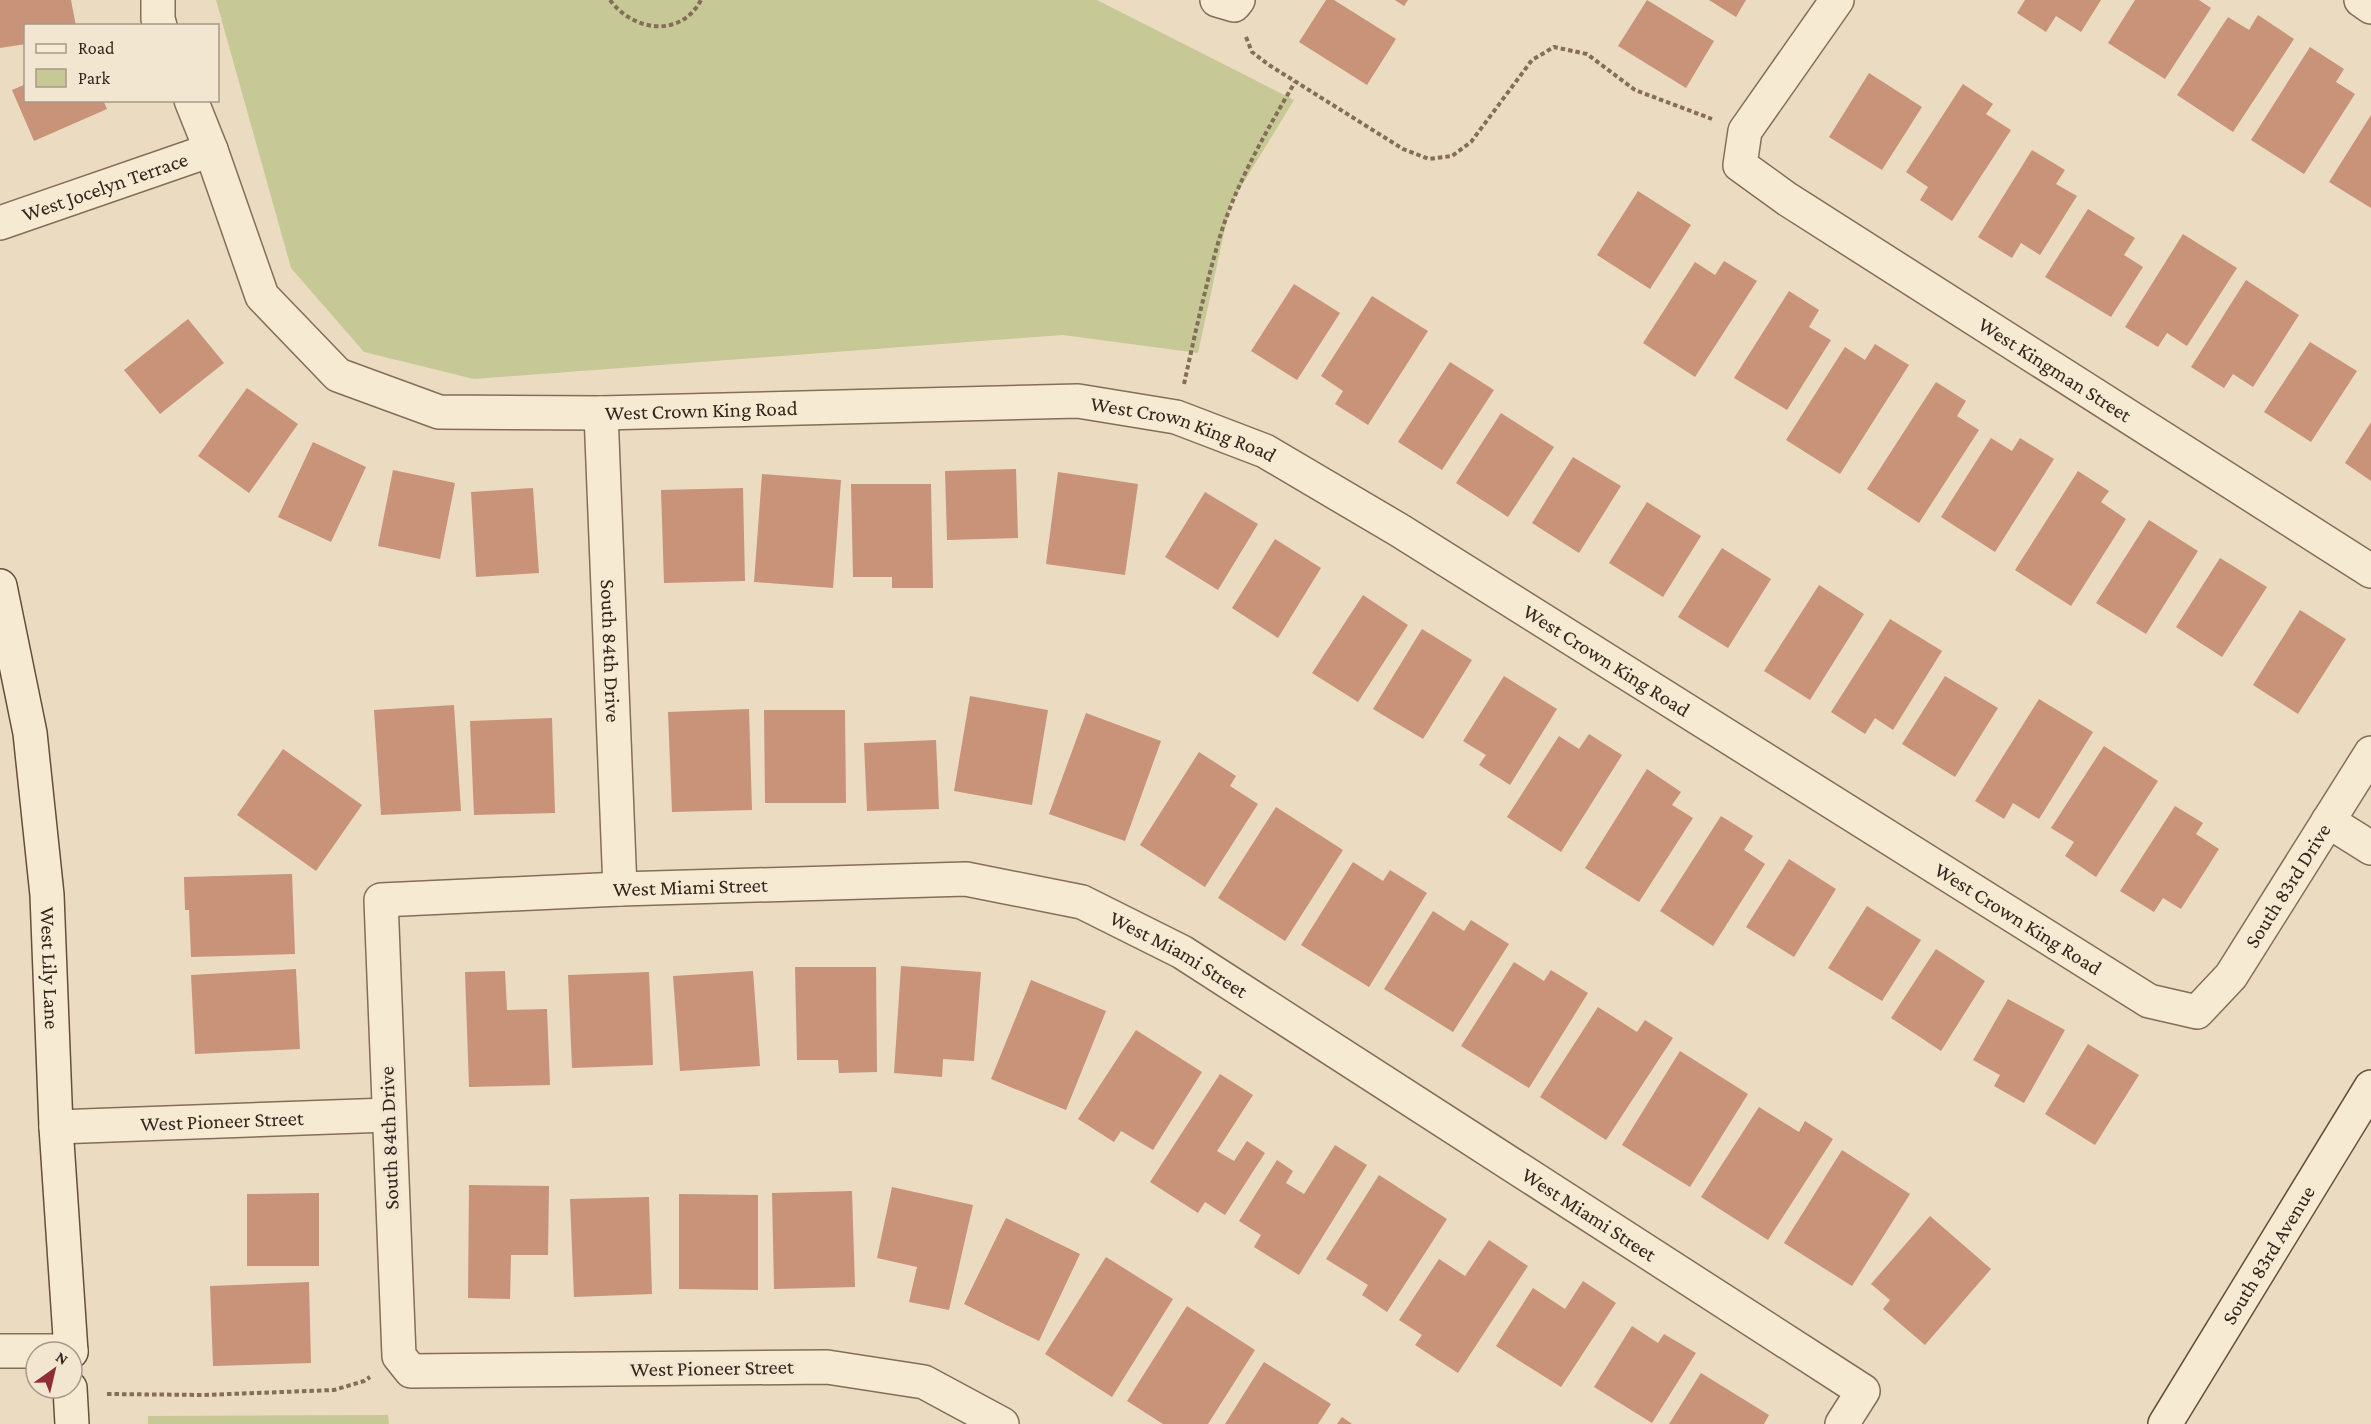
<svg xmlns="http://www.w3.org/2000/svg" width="2371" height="1424" font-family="'Crimson Pro',serif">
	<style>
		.green { fill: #c6c995 }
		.building { fill: #c89378 }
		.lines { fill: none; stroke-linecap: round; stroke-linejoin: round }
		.street-casing { stroke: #846d59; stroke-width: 36 }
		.secondary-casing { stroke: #654e3d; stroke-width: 36 }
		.path { stroke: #846d59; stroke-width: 4; stroke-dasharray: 4.5 3; stroke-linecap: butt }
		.street { stroke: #f7ead3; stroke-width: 33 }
		.secondary { stroke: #f7ead3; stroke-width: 33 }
		.labels { text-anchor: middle; stroke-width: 6; stroke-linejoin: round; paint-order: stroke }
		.street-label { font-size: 21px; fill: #34261d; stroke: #f3e6d0 }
	</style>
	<rect width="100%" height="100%" fill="#ebdbc0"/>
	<path class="green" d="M216 0H1097L1294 100 1230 205 1198 353 1063 335 474 379 364 352 291 268Z
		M388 1415 389 1424H148V1416Z"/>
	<path class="building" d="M0 0H71L76 26H26V44L0 48Z
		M1326 0H1334L1396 39 1367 85 1299 42Z
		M1395 0H1408L1404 6Z
		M1647 0 1714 41 1686 88 1618 46Z
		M1709 0H1746L1736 17Z
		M2025 0H2101L2081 32 2056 16 2046 32 2017 13Z
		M2135 0H2199L2211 8 2165 79 2108 43Z
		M2258 15 2294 39 2233 132 2177 95 2228 17 2249 30Z
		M2310 47 2344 69 2336 82 2355 94 2304 174 2251 140Z
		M1869 73 1922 107 1882 170 1829 137Z
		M26 84V100H103L107 109 34 141 12 90Z
		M1963 84 1993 104 1986 114 2011 130 1952 221 1920 200 1928 187 1906 172Z
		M2371 115V208L2329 182Z
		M2032 150 2065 170 2056 184 2077 196 2040 255 2021 243 2012 258 1978 237Z
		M1638 191 1691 225 1650 289 1597 255Z
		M2088 209 2135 238 2124 255 2143 267 2111 317 2045 277Z
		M2183 234 2237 268 2187 346 2167 333 2158 347 2125 327Z
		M1724 261 1757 281 1695 377 1643 343 1695 262 1715 275Z
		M2246 280 2299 315 2253 387 2233 374 2224 388 2191 367Z
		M1294 284 1340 313 1297 380 1251 351Z
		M1789 291 1819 310 1809 327 1831 340 1787 410 1734 378Z
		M1372 296 1428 331 1368 425 1335 404 1343 391 1321 376Z
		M188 319 224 363 160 414 124 370Z
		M2310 342 2357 371 2311 442 2264 412Z
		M1875 344 1909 365 1840 474 1786 440 1845 347 1865 360Z
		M1450 362 1494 390 1442 470 1398 442Z
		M1936 382 1966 401 1957 416 1979 430 1919 523 1867 489Z
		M247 388 298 424 249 493 198 456Z
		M1501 413 1554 447 1508 517 1456 483Z
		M2371 422V481L2345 463Z
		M1991 438 2012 451 2020 438 2054 459 1995 552 1941 517Z
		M313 442 366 467 331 542 278 517Z
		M1573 457 1621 486 1579 553 1532 523Z
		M1016 469 1018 538 947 540 945 471Z
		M393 470 455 483 440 559 378 546Z
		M2078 471 2109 491 2101 502 2126 519 2071 606 2015 570Z
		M1058 472 1138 484 1125 575 1046 564Z
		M762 474 841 480 833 588 754 582Z
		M851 484H931L933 588H892V577H853Z
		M533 488 539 573 476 577 471 492Z
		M743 488 745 581 664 583 661 490Z
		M1205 492 1258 524 1218 590 1165 557Z
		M1647 502 1701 536 1663 597 1609 563Z
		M2149 520 2198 551 2146 634 2096 603Z
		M1275 539 1321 568 1278 638 1232 608Z
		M1722 548 1771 579 1728 648 1678 617Z
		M2220 558 2267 587 2222 657 2176 627Z
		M1819 585 1864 614 1810 700 1764 671Z
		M1363 595 1408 625 1358 702 1312 673Z
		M2300 610 2346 639 2298 714 2253 685Z
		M1890 619 1942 651 1893 730 1875 718 1865 734 1831 712Z
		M1422 629 1472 660 1423 739 1373 709Z
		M1504 676 1557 709 1510 785 1479 765 1486 755 1463 741Z
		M1945 676 1998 708 1955 777 1902 744Z
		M970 696 1048 710 1032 805 954 791Z
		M2039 699 2093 732 2039 819 2013 803 2004 819 1975 801Z
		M454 705 461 811 381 815 374 710Z
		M749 709 752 810 672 812 668 712Z
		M764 710H845L846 803H765Z
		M1086 713 1161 741 1125 841 1049 814Z
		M552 718 555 813 474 815 470 721Z
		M1589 734 1622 755 1561 852 1507 817 1559 736 1579 749Z
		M936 740 939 809 867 811 864 743Z
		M2104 746 2158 781 2096 877 2065 856 2074 842 2051 828Z
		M283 749 362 805 316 871 237 815Z
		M1199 752 1236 776 1230 786 1258 804 1205 887 1140 845Z
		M1647 769 1681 792 1672 805 1693 818 1639 902 1585 868Z
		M2175 806 2203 823 2196 834 2219 849 2181 909 2163 898 2154 912 2120 891Z
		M1276 807 1343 850 1285 941 1218 898Z
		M1721 816 1753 836 1744 850 1765 864 1713 946 1660 911Z
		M1789 859 1836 889 1794 957 1746 927Z
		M1353 862 1383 881 1390 870 1427 893 1369 987 1301 945Z
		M292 874 295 954 191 957 189 910H185L184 877Z
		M1867 906 1921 940 1882 1001 1828 968Z
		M1433 911 1464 931 1471 920 1509 944 1453 1032 1384 989Z
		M1936 949 1985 981 1941 1051 1891 1018Z
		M1514 962 1544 981 1551 970 1588 993 1529 1088 1461 1046Z
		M901 966 981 972 974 1061 943 1059 942 1077 894 1073Z
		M795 967H876L877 1072 839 1073 838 1060H797Z
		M296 969 300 1049 195 1054 191 975Z
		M505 971 507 1010 547 1009 550 1085 469 1087 465 972Z
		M753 971 760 1066 680 1071 673 976Z
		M649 972 653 1065 572 1068 568 975Z
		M1031 980 1106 1011 1066 1110 991 1079Z
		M2008 999 2065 1030 2024 1103 1994 1086 2000 1075 1973 1060Z
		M1598 1007 1637 1032 1645 1020 1673 1038 1606 1140 1540 1097Z
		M1136 1030 1202 1072 1153 1150 1121 1131 1114 1142 1078 1119Z
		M2088 1044 2139 1075 2095 1145 2045 1114Z
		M1680 1051 1748 1094 1690 1187 1622 1145Z
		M1220 1074 1253 1095 1217 1151 1234 1161 1247 1141 1265 1153 1225 1215 1205 1202 1198 1213 1150 1182Z
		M1759 1107 1799 1132 1805 1121 1833 1139 1768 1240 1701 1197Z
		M1335 1145 1367 1165 1299 1275 1254 1247 1261 1235 1239 1221 1277 1160 1293 1171 1286 1183 1304 1194Z
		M1842 1150 1910 1194 1852 1286 1784 1243Z
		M1379 1175 1447 1219 1387 1312 1362 1295 1368 1285 1326 1259Z
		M469 1185 549 1186 548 1255H511L510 1299 468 1298Z
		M892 1187 973 1205 949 1310 909 1302 917 1267 877 1258Z
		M852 1191 855 1287 774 1289 772 1193Z
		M319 1193V1266H247V1194Z
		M679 1194 758 1195V1290L679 1289Z
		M649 1197 652 1294 574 1297 570 1199Z
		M1930 1216 1991 1269 1925 1345 1883 1309 1890 1300 1871 1284Z
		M1006 1218 1080 1254 1039 1341 964 1304Z
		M1489 1240 1528 1266 1458 1373 1415 1345 1422 1335 1399 1320 1439 1259 1465 1276Z
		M1106 1257 1173 1299 1112 1397 1045 1354Z
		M1583 1281 1616 1303 1561 1387 1496 1346 1533 1288 1565 1309Z
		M309 1282 311 1363 213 1366 210 1286Z
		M1187 1306 1255 1350 1208 1424H1163L1127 1401Z
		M1632 1326 1658 1343 1664 1334 1696 1353 1652 1423 1594 1387Z
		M1264 1362 1331 1404 1318 1424H1225Z
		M1701 1373 1769 1415 1764 1424H1669Z
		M1342 1417 1352 1424H1337Z"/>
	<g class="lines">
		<defs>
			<g id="street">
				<path d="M158 0V19L160 26"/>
				<path d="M1217 0 1234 5 1238 0"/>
				<path id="s1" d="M1837 0 1745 131 1740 165 1787 199 2371 571"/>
				<path d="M2361 0 2371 7"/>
				<path id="s2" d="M191 100 211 150 262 296 338 375 439 412 601 413 1078 401 1176 417 1265 451 1399 530 2149 1001 2197 1012 2231 976 2371 753"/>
				<path id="s3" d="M0 223 211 150"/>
				<path id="s4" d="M601 413 620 889"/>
				<path d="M2328 821 2371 848"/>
				<path id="s5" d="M56 1127 388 1115"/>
				<path d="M0 1351H71"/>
				<path id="s6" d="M1002 1424 924 1382 827 1367 411 1371 399 1356 381 900 620 889 966 879 1082 902 1182 952 1863 1391 1842 1424"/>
			</g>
			<g id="secondary">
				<path id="s7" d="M0 586 30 733 47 895 56 1127 71 1352"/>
				<path d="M70 1388 72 1424"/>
				<path id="s8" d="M2165 1424 2371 1087"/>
			</g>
		</defs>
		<use href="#street" class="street-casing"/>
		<use href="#secondary" class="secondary-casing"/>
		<path class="path" d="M610 0C633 31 680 39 701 0
			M1246 37 1252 52 1269 65 1403 149 1429 159 1452 156 1471 142 1532 60 1554 47 1587 54 1635 90 1712 119
			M1184 384C1195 334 1206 283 1221 233 1238 180 1267 130 1295 82
			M107 1394 204 1395 334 1390 364 1381 370 1377"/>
		<use href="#street" class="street"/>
		<use href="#secondary" class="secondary"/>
	</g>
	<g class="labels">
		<g class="street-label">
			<text dy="7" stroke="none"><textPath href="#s3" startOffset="111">West Jocelyn Terrace</textPath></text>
			<text dy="7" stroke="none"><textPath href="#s1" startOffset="570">West Kingman Street</textPath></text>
			<text dy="7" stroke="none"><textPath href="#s2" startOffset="688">West Crown King Road</textPath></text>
			<text dy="7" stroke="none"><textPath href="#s2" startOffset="1174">West Crown King Road</textPath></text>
			<text dy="7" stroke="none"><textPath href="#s4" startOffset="238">South 84th Drive</textPath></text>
			<text dy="7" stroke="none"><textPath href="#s2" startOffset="1660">West Crown King Road</textPath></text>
			<text dy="7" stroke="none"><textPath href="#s2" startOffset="2506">South 83rd Drive</textPath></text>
			<text dy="7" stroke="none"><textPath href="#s6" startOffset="1388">West Miami Street</textPath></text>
			<text dy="7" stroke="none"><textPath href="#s2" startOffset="2146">West Crown King Road</textPath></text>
			<text dy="7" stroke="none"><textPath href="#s6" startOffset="1892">West Miami Street</textPath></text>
			<text dy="7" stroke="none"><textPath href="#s7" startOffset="386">West Lily Lane</textPath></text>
			<text dy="7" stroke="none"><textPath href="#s5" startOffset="166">West Pioneer Street</textPath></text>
			<text transform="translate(389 1138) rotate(-92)" y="7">South 84th Drive</text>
			<text dy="7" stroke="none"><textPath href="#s6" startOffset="2378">West Miami Street</textPath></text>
			<text dy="7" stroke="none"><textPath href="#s8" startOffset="198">South 83rd Avenue</textPath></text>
			<text transform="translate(712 1368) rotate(-1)" y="7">West Pioneer Street</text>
		</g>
	</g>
	<rect x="24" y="24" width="195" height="78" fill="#f3e6d0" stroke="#a79988" stroke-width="1.5"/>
	<rect x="36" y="44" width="30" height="9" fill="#f7ead3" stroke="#a79988" stroke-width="1.5"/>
	<text x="78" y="54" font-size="18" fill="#34261d">Road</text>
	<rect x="36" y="69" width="30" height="18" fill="#c6c995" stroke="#a79988" stroke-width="1.5"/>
	<text x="78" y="84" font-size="18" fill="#34261d">Park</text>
	<g transform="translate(54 1370) rotate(34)"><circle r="28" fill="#f3e6d0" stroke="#a79988" stroke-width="1.5"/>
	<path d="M0-4.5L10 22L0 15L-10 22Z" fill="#902c34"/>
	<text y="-9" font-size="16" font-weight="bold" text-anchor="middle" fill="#34261d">N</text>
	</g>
</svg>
